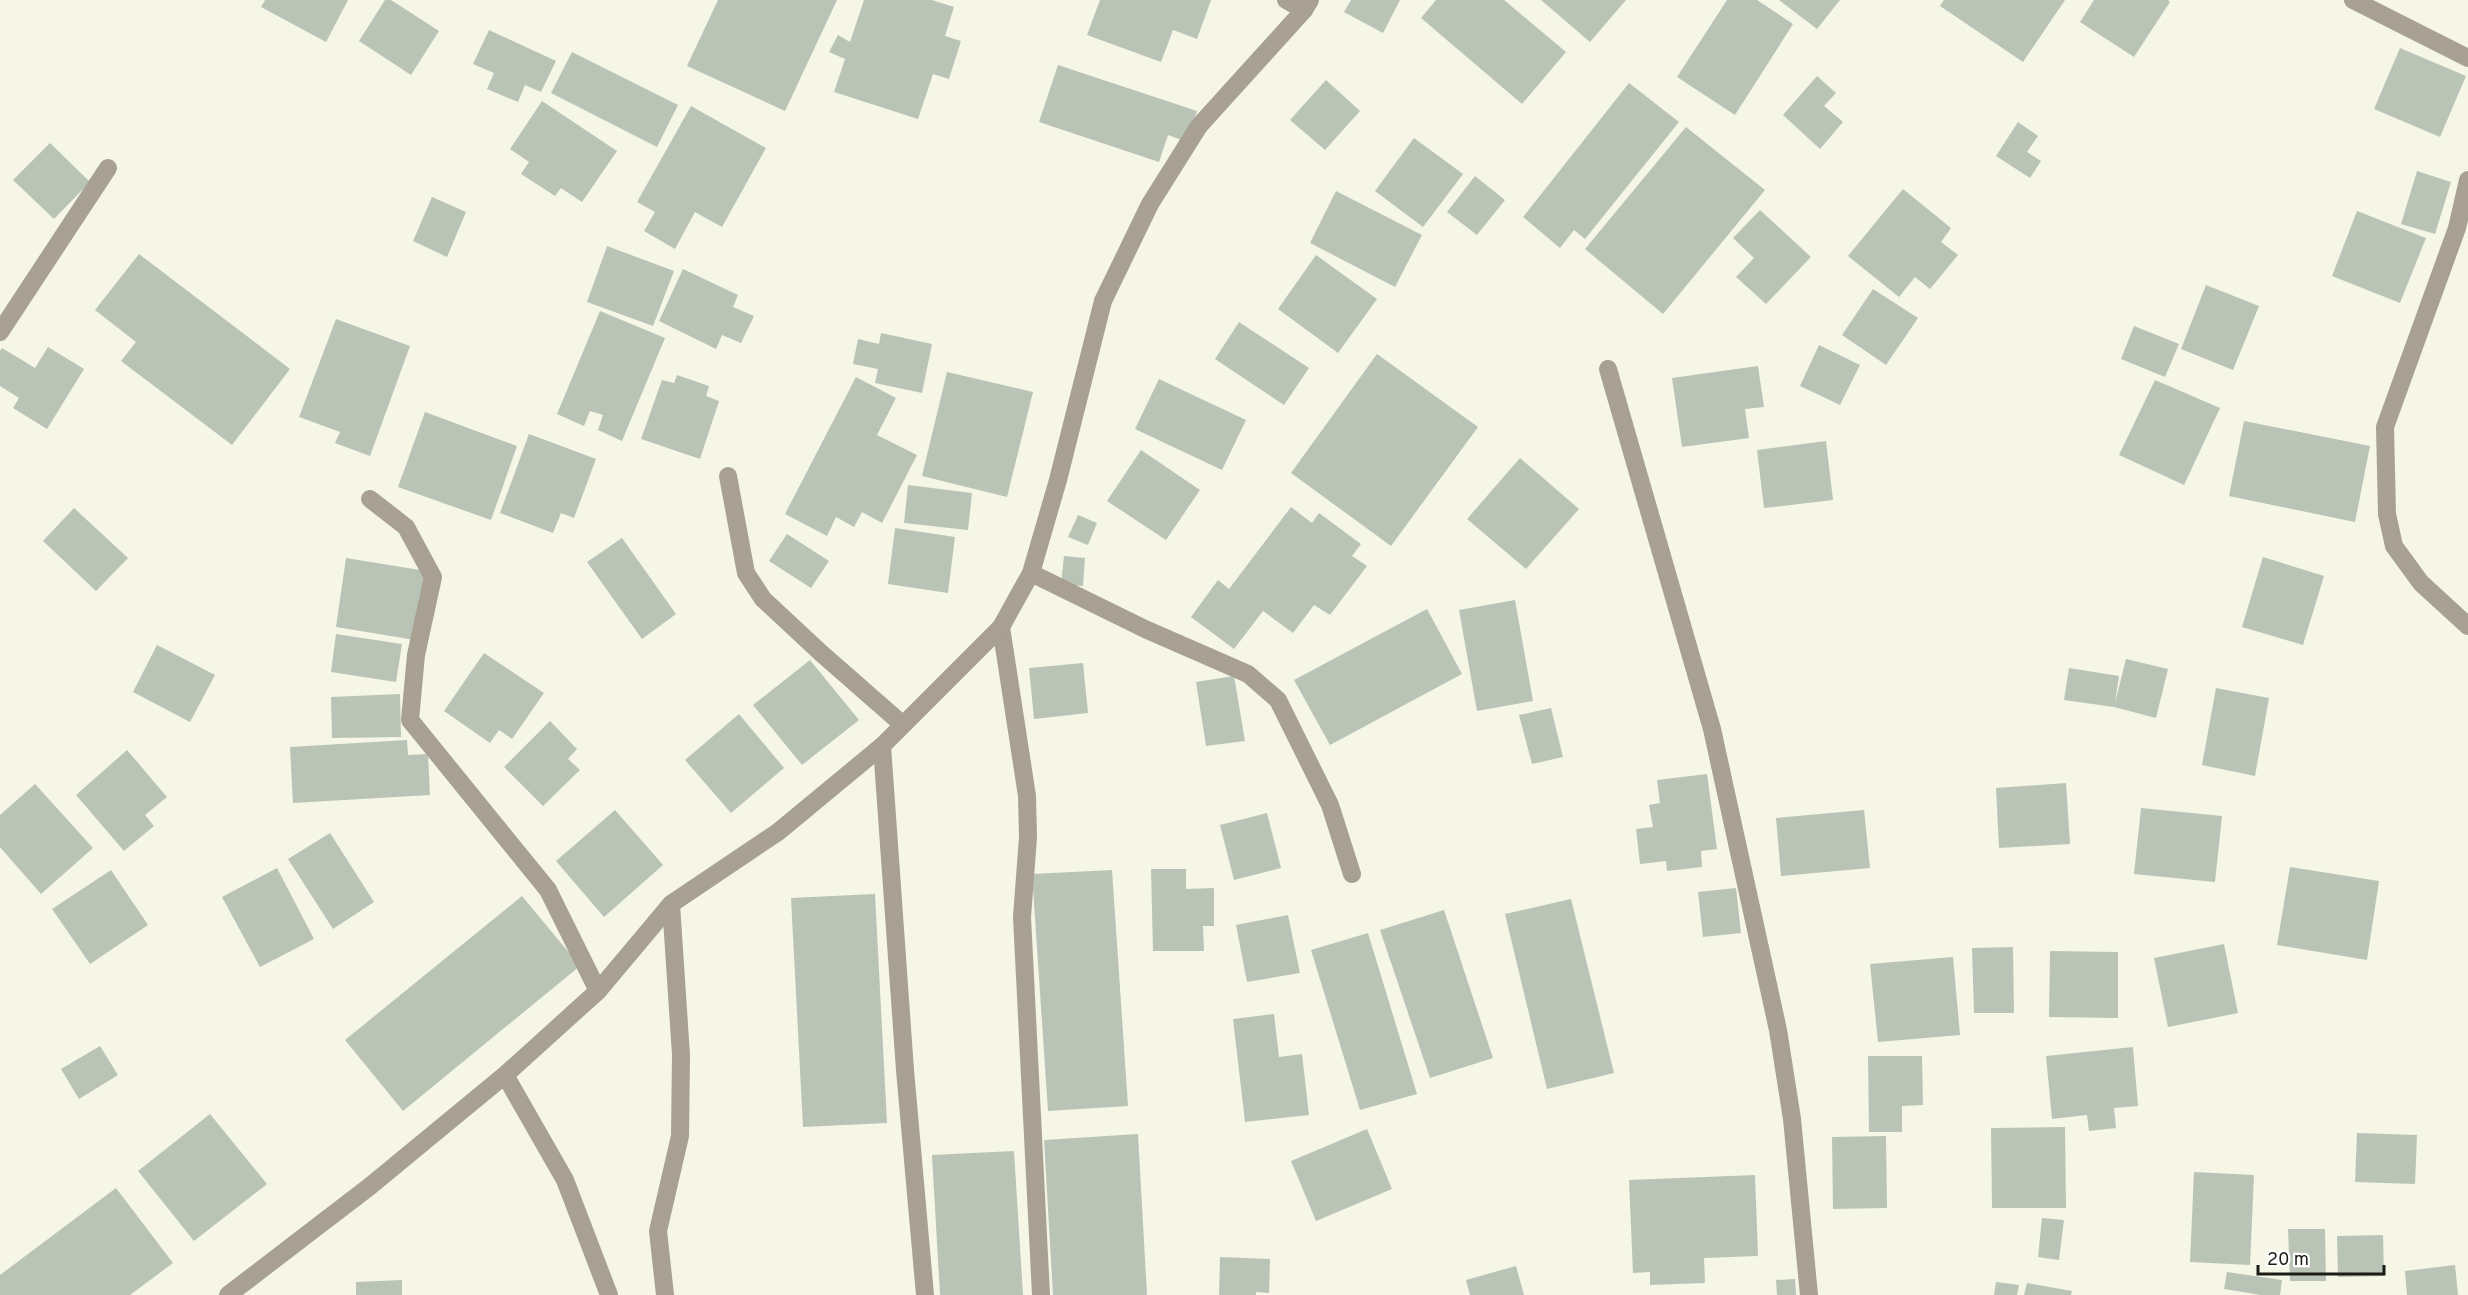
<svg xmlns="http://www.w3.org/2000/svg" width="2468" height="1295" font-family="Overpass,sans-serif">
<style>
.building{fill:#bac4b6}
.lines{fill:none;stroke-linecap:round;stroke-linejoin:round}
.minor{stroke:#a8a093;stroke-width:18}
</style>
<rect width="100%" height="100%" fill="#f5f6e6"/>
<g class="building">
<polygon points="265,0 348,0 326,42 261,7"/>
<polygon points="385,0 391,0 439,31 411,75 359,41"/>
<polygon points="718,0 837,0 785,111 687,66"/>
<polygon points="864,0 932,0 954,7 945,36 961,41 949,79 933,74 918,119 834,92 845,59 829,52 838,35 850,42"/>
<polygon points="1100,0 1211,0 1197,39 1173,30 1161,62 1087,35"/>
<polygon points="1351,0 1400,0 1383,33 1344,12"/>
<polygon points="1436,0 1504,0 1566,52 1522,104 1421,18"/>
<polygon points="1541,0 1626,0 1590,42"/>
<polygon points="1727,0 1757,0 1793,24 1735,115 1677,77"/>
<polygon points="1779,0 1840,0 1817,29"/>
<polygon points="1944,0 2065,0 2023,62 1940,6"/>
<polygon points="2094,0 2168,0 2170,2 2134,57 2080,22"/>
<polygon points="489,30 556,61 541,92 525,85 518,102 487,89 494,73 473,64"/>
<polygon points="2400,48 2466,76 2440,137 2374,109"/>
<polygon points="572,52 678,105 657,147 551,93"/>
<polygon points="1058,65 1197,111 1187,142 1168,135 1159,162 1039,122"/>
<polygon points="1817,76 1836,93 1824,106 1843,122 1820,149 1783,115"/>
<polygon points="1326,80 1360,111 1325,150 1290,120"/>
<polygon points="1629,83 1679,122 1585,239 1574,230 1560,248 1523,217"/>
<polygon points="542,101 617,151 582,202 561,188 555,196 521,174 529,162 510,149"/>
<polygon points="691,106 766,148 722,227 695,212 675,249 644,231 655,212 637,202"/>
<polygon points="2018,122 2038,136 2027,152 2041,161 2030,178 1996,156"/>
<polygon points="1686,127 1765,190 1663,314 1585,249"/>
<polygon points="1414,138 1463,174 1423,227 1375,191"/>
<polygon points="50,143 90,182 54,219 13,180"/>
<polygon points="2417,171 2451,182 2435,234 2401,224"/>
<polygon points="1475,176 1505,200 1477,235 1447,212"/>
<polygon points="1903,189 1951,228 1941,242 1958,255 1930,289 1915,277 1899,297 1848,256"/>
<polygon points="1336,191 1422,235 1395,287 1310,243"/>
<polygon points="432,197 466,212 447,257 413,241"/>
<polygon points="1760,210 1811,257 1766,304 1736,277 1754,258 1733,238"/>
<polygon points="2357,211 2426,238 2400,303 2332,276"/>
<polygon points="607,246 674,271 653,326 587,302"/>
<polygon points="139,254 290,369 232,445 121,361 136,342 95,310"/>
<polygon points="1316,255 1377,299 1338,353 1278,309"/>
<polygon points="683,269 738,295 733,307 754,316 741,343 722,335 716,349 659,321"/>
<polygon points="2206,285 2259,306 2233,370 2181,349"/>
<polygon points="1873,289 1918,318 1886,365 1842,335"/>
<polygon points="600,311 665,338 622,441 598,430 603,415 590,411 584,426 557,414"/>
<polygon points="336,319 410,346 370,456 335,443 340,432 299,417"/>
<polygon points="1239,322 1309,368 1284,405 1215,359"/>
<polygon points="2134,326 2179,344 2165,377 2121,359"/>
<polygon points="881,333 932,344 922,393 875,383 878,369 853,364 858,339 879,344"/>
<polygon points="1819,345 1860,365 1840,405 1800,386"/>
<polygon points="48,347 84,369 47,429 13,408 19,398 0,386 0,351 2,348 35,368"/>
<polygon points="1377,354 1478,427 1391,546 1291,473"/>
<polygon points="1758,366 1764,407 1745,409 1749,438 1682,447 1672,378"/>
<polygon points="947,372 1033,392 1007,497 922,476"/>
<polygon points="677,375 709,386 706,396 719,401 700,459 641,439 662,380 674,383"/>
<polygon points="856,377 896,398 877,435 917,455 882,523 862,512 854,527 836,517 827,536 785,514"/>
<polygon points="1159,379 1246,420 1222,470 1135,429"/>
<polygon points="2155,380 2220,408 2184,485 2119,455"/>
<polygon points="425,412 517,446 491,520 398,487"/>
<polygon points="2244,421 2370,446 2355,522 2229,496"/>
<polygon points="529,434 596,459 574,518 561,513 553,533 500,513"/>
<polygon points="1826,441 1833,500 1764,508 1757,450"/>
<polygon points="1141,450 1200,490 1166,540 1107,501"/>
<polygon points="1520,458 1579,509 1526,569 1467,519"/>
<polygon points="908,485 972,493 968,530 904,523"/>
<polygon points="1291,507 1312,523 1319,513 1361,544 1352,556 1367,566 1330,615 1314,605 1293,633 1263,611 1234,649 1191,617 1218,580 1229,589"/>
<polygon points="74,508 128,558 96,591 43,541"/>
<polygon points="1078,515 1097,523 1088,545 1068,537"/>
<polygon points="895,528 955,537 948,593 888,584"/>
<polygon points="787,534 829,561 811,588 769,561"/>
<polygon points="622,538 676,614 642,639 587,562"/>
<polygon points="1064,556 1085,558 1083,586 1061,584"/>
<polygon points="2263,557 2324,576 2303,645 2242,627"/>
<polygon points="346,558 426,571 415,640 336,627"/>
<polygon points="1515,600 1533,701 1477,711 1459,610"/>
<polygon points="1427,609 1462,674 1330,745 1294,680"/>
<polygon points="336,634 402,644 396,682 331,672"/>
<polygon points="157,645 215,675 190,722 133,692"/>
<polygon points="484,653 544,693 512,739 499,730 490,743 444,711"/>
<polygon points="2126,659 2168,669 2156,718 2114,707 2064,700 2069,668 2119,676 2115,703"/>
<polygon points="810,660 859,720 802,765 753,705"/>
<polygon points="1083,663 1088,713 1034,719 1029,668"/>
<polygon points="1234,676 1245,741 1206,746 1196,682"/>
<polygon points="2216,688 2269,698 2255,776 2202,765"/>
<polygon points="400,694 401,737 332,738 331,697"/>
<polygon points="1551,708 1563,757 1532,764 1519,715"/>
<polygon points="739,714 784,768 731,813 685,760"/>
<polygon points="550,721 577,749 568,759 580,770 543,806 504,767"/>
<polygon points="407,740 408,755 428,754 430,795 293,803 290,747"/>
<polygon points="127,750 167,797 145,815 154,826 124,851 76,795"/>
<polygon points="1707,774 1717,849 1701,851 1702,867 1667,871 1666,861 1640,864 1636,829 1653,827 1649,805 1660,803 1657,780"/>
<polygon points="2066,783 2070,844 1999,848 1996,788"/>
<polygon points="35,784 93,848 41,894 0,847 0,815"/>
<polygon points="2141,808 2222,816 2215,882 2134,874"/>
<polygon points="615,810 663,865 604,917 556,861"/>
<polygon points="1864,810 1870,868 1781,876 1776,818"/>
<polygon points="1267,813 1281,868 1234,880 1220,825"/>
<polygon points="330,833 374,902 333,929 288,859"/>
<polygon points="2290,867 2379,881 2367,960 2277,945"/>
<polygon points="277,868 314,939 260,967 222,897"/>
<polygon points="1151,869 1186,869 1186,889 1214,888 1214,926 1203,926 1204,951 1153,951"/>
<polygon points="111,870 148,925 90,964 52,909"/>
<polygon points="1112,870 1128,1106 1048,1111 1032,874"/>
<polygon points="1736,888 1741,933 1703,937 1698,892"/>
<polygon points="875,894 887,1123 803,1127 791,898"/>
<polygon points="522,896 580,966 403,1111 345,1040"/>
<polygon points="1571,899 1614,1073 1547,1089 1505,914"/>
<polygon points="1444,910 1493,1058 1430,1078 1380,930"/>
<polygon points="1288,915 1300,973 1247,982 1236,925"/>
<polygon points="1368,933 1417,1094 1360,1110 1311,950"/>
<polygon points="2224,944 2238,1013 2168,1027 2154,958"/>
<polygon points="2013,947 2014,1013 1974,1013 1972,948"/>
<polygon points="2050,951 2118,952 2118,1018 2049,1017"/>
<polygon points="1953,957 1960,1035 1878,1042 1870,964"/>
<polygon points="1274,1014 1279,1057 1302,1054 1309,1115 1245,1122 1233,1019"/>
<polygon points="100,1046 118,1075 79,1099 61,1069"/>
<polygon points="2133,1047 2138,1106 2114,1108 2116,1128 2089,1131 2087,1115 2052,1119 2046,1056"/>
<polygon points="1868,1056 1922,1056 1923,1105 1902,1106 1902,1132 1869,1132"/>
<polygon points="210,1114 267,1184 194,1241 138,1171"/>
<polygon points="2065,1127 2066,1208 1992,1208 1991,1128"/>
<polygon points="1367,1129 1392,1189 1316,1221 1291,1161"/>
<polygon points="2357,1133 2417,1135 2415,1184 2355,1182"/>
<polygon points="1138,1134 1147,1295 1053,1295 1044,1140"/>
<polygon points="1886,1136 1887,1208 1833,1209 1832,1137"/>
<polygon points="1014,1151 1023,1295 940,1295 932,1155"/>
<polygon points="2194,1172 2254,1175 2250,1265 2190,1262"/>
<polygon points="1755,1175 1758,1256 1704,1258 1705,1283 1650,1285 1650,1272 1633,1273 1629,1180"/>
<polygon points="116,1188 173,1263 130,1295 0,1295 0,1275"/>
<polygon points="2042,1218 2064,1220 2059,1260 2038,1257"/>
<polygon points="2288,1229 2325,1229 2326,1281 2290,1281"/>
<polygon points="2383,1235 2384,1276 2338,1277 2337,1236"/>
<polygon points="1220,1257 1270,1259 1269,1293 1256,1292 1256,1295 1219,1295"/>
<polygon points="2455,1265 2458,1295 2407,1295 2405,1271"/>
<polygon points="1516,1266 1524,1295 1470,1295 1466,1280"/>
<polygon points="2227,1272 2282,1280 2280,1295 2261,1295 2224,1289"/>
<polygon points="1795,1279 1796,1295 1777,1295 1776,1280"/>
<polygon points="402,1280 402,1295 356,1295 356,1282"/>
<polygon points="1996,1282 2019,1285 2017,1295 1994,1295"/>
<polygon points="2027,1283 2072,1291 2071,1295 2024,1295"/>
</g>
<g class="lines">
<g class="minor">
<polyline points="1286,0 1304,10"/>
<polyline points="2353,0 2468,58"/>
<polyline points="2468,180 2457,228 2385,427 2387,514 2394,546 2421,583 2468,626"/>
<polyline points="0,332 108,168"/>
<polyline points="1608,369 1712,729 1778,1030 1792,1119 1809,1295"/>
<polyline points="728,476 746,573 763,599 821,653 902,724"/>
<polyline points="370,499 406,527 433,577 416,655 410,720 548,890 598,991"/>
<polyline points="1031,573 1145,629 1248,674 1278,700 1330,805 1352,874"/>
<polyline points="1001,627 1027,796 1028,837 1022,917 1041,1295"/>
<polyline points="882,746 905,1070 925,1295"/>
<polyline points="505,1075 565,1180 609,1295"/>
<polyline points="228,1295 369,1187 505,1075 598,991 671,904 778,832 882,746 1001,627 1031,573 1058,480 1103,301 1150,204 1199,126 1304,10 1310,0"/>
<polyline points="665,1295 658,1231 680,1136 681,1055 671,904"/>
</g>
</g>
<path d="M2258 1265v9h126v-9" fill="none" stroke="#1c1c16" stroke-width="3"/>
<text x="2267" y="1265" font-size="18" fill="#1c1c16" stroke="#ffffff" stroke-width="4.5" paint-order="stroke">20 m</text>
</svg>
